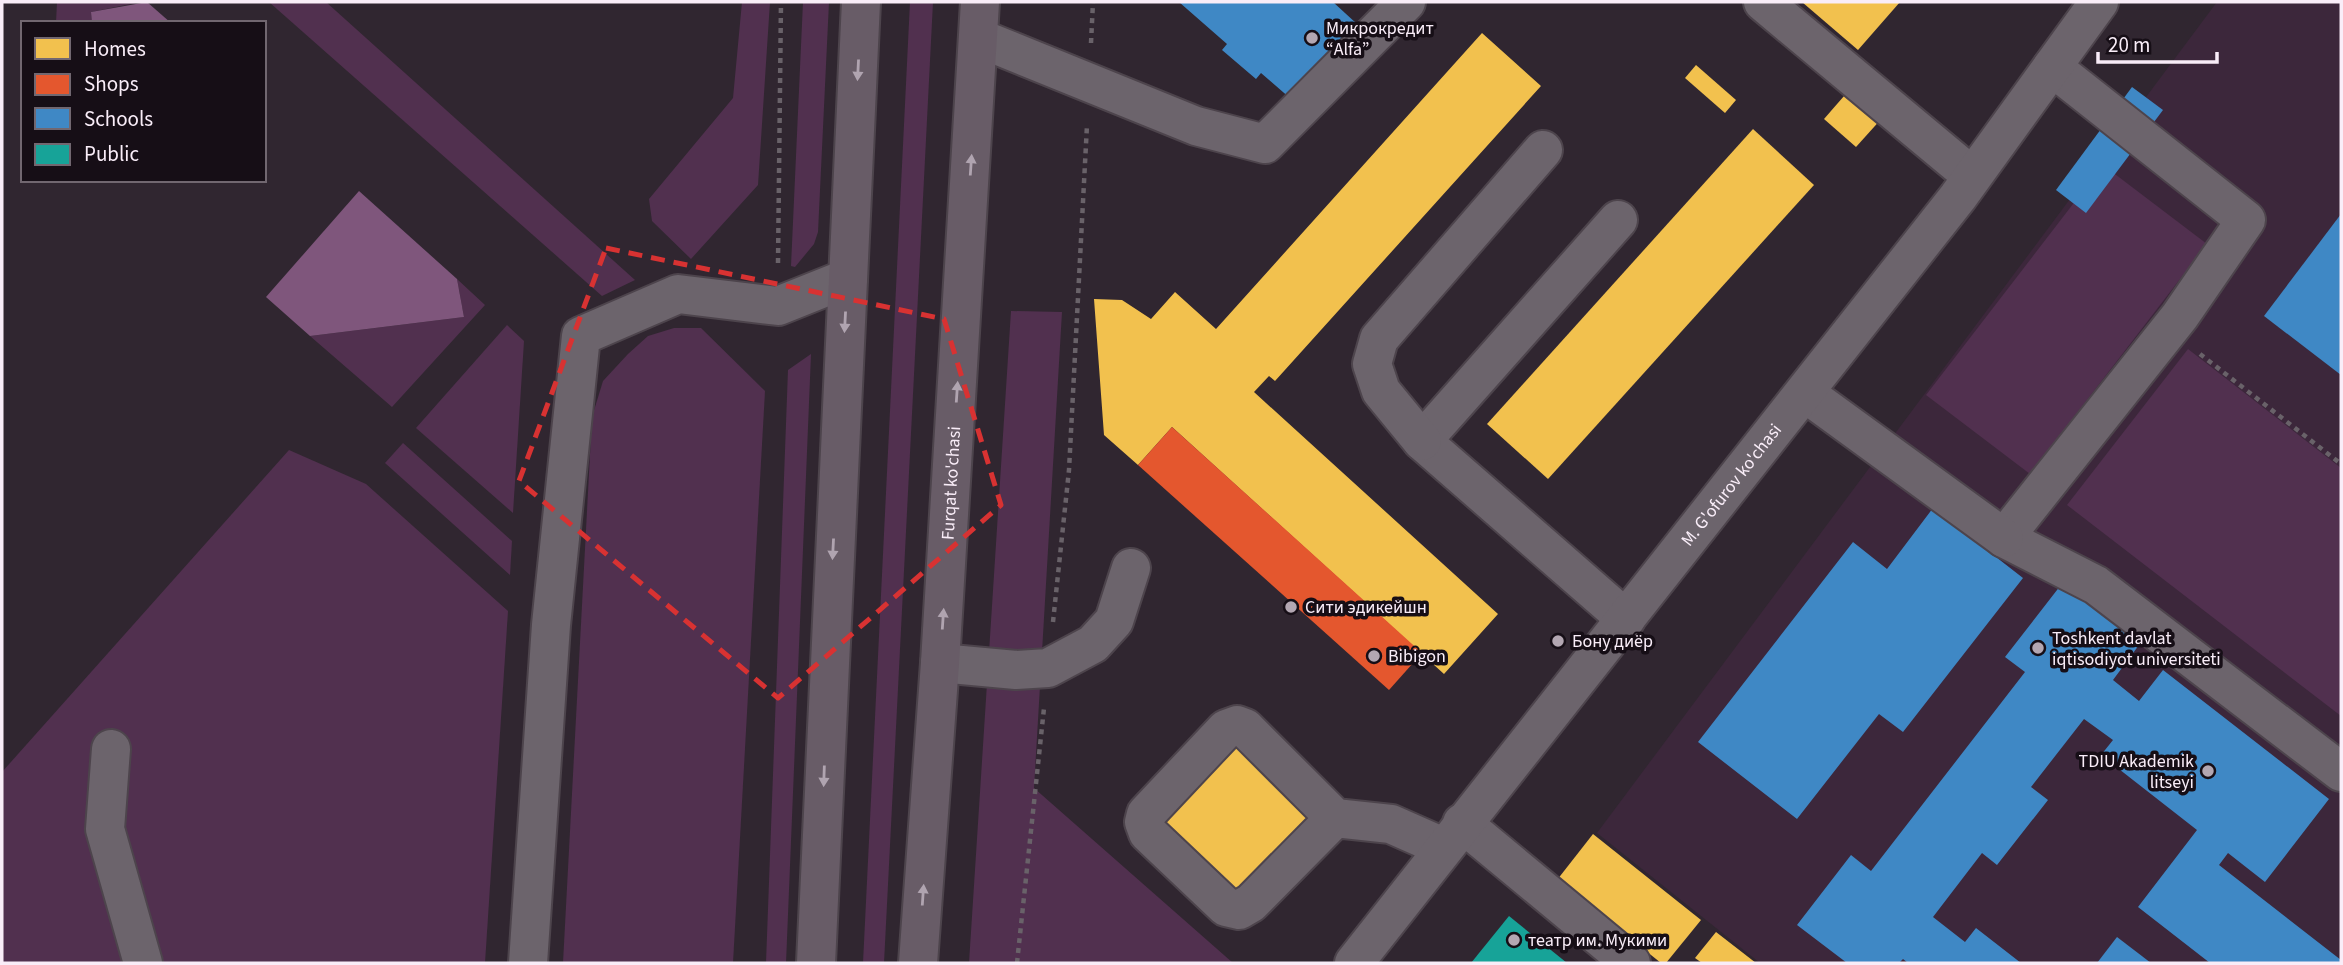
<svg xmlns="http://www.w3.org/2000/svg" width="2343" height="965" font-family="'Source Sans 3',sans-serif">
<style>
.built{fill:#3c273b}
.green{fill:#51304f}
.water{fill:#7f567c}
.homes{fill:#f2c14e}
.shops{fill:#e4572e}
.schools{fill:#3f88c5}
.public{fill:#17a398}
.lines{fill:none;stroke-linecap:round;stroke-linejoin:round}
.minor-casing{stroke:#4d444c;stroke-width:42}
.major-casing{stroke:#4d444c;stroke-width:42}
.path{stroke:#696269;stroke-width:4.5;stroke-dasharray:5 5;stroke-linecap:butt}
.minor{stroke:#6c646c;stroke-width:38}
.major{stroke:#685c67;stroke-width:38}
.oneway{fill:#b0a4b0}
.marked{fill:none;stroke:#d83232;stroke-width:5;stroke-dasharray:14 9;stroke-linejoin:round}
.poi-dot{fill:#b3a7b2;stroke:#160e16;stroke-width:2.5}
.labels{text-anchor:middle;stroke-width:7;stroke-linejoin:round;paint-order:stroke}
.poi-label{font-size:18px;fill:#f9edf8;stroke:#160e16;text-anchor:start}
.street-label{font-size:18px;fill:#f9edf8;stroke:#160e16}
</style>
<rect width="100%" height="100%" fill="#302630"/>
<polygon class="built" points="2217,2 2341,2 2341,963 1760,963 1597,833"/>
<g class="green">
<polygon points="57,2 141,2 91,12 92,23 56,23"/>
<polygon points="269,2 326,2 635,280 602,296"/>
<polygon points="742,2 770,2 758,185 691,259 652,221 649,199 733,98"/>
<polygon points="803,2 829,2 818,232 814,244 795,267 791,266"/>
<polygon points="910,2 933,2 884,963 863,963"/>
<polygon points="2103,165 2207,244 2030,474 1926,395"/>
<polygon points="457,279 485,305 392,407 310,336 464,317"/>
<polygon points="1011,311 1062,312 1034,788 1233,963 969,963"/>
<polygon points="507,325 524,341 513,513 416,428"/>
<polygon points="674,328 701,328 765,391 733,963 563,963 592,417 603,381 628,354 648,336"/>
<polygon points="2188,349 2341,468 2341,716 2067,505"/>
<polygon points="811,354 786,963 766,963 788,370"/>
<polygon points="403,443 512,541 510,575 385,463"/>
<polygon points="289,450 366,484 508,611 485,963 2,963 2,772"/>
</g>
<g class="water">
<polygon points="147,2 171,23 92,23 91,12"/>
<polygon points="359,191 457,279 464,317 310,336 266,297"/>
</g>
<g class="homes">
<polygon points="1802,2 1900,2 1858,50"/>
<polygon points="1482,33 1541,86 1275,381 1269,376 1254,392 1498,614 1444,674 1172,427 1138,465 1104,435 1094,299 1122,300 1151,319 1175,292 1216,329"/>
<polygon points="1696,65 1736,100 1725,113 1685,78"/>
<polygon points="1851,88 1883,117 1856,147 1824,119"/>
<polygon points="1753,129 1814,185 1548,479 1487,424"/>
<polygon points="1232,738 1315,815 1234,901 1151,824"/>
<polygon points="1593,834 1701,920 1666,963 1661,963 1557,880"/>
<polygon points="1716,932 1756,963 1702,963 1695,958"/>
</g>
<polygon class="shops" points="1172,427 1422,653 1389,690 1138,465"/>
<g class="schools">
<polygon points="1179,2 1333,2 1357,24 1291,99 1261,73 1256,79 1222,50 1227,44"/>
<polygon points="2132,87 2163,110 2086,213 2056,190"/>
<polygon points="2341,214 2341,375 2264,316"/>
<polygon points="1933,508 2023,578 1903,732 1879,714 1797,819 1698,742 1853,542 1887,569"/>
<polygon points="2064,581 2142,641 2113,680 2139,701 2163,670 2329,799 2265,882 2228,853 2219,865 2341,960 2341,963 2210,963 2138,907 2197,830 2101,755 2113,740 2084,719 2031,787 2048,800 1997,865 1982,853 1933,917 1965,942 1976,928 2021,963 1908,963 1903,959 1899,963 1847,963 1797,925 1851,855 1871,871 2025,672 2005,657"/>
<polygon points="2117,937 2151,963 2097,963"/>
</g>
<polygon class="public" points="1509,916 1567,963 1471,963"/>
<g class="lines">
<g class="minor-casing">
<g id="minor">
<polyline points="1763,2 1972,176"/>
<polyline points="979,38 1196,126 1265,144 1406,2"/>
<polyline points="2052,67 2246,220 2180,316 2004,538 2096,585 2341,772"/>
<polyline points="1618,220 1422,441 1626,619"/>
<polyline points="1805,393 2004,538"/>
<polyline points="1422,441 1381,391 1372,364 1379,339 1543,150"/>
<polyline points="940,663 1016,670 1048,668 1093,644 1114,621 1131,568"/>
<polyline points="111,749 105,829 143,963"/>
<polyline points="1335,818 1251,903 1239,910 1226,907 1148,833 1144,822 1146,814 1226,729 1237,725 1245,728 1335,818 1391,824 1443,847"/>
<polyline points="1462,823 1631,963"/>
<polyline points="528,963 551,625 581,336 678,294 778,306 848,278"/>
<path id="s1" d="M1354,963L1958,197L2099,2"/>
</g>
</g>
<g class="major-casing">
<g id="major">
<polyline points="816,963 861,2"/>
<path id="s2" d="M918,963L940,663L980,2"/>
</g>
</g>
<g class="path">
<polyline points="1091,43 1093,2"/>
<polyline points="778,263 781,2"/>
<polyline points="2200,354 2341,464"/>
<polyline points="1053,622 1069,470 1087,125"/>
<polyline points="1017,963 1044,708"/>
</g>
<use href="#minor" class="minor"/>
<use href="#major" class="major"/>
</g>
<defs><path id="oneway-solid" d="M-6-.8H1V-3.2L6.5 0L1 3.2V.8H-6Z" transform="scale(1.75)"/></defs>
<g class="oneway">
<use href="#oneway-solid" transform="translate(858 70) rotate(93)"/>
<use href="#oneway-solid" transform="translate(971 165) rotate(-86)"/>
<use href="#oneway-solid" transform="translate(845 322) rotate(93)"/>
<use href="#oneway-solid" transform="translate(957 392) rotate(-86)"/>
<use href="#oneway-solid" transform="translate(833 549) rotate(93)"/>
<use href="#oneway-solid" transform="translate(943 619) rotate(-86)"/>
<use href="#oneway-solid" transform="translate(824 776) rotate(92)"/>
<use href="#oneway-solid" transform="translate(923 895) rotate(-86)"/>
</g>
<path class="marked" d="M606,248L944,319L1001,505L778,698L519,481Z"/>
<g class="poi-dot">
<circle cx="1312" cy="38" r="7"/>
<circle cx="1291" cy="607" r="7"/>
<circle cx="1558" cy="641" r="7"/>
<circle cx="2038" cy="648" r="7"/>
<circle cx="1374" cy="656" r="7"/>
<circle cx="2208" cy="771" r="7"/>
<circle cx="1514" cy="940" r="7"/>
</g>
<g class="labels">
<g class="poi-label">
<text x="1326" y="34">Микрокредит<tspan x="1326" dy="21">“Alfa”</tspan></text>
<text x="1305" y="613">Сити эдикейшн</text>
<text x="2052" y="644">Toshkent davlat<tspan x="2052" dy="21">iqtisodiyot universiteti</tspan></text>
<text x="1572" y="647">Бону диёр</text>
<text x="1388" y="662">Bibigon</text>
<text x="2194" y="767" text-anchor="end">TDIU Akademik<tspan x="2194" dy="21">litseyi</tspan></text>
<text x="1528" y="946">театр им. Мукими</text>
</g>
<g class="street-label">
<text dy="6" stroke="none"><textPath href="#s2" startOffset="481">Furqat ko'chasi</textPath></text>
<text dy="6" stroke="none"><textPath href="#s1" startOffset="609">M. G'ofurov ko'chasi</textPath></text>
</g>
</g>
<rect width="2343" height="965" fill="none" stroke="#f9edf8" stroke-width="7"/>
<rect x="21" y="21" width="245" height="161" fill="#160e16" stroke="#716770" stroke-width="2"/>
<rect x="35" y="38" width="35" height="21" fill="#f2c14e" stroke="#716770" stroke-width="2"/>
<text x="84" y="56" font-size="21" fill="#f9edf8">Homes</text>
<rect x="35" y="74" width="35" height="21" fill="#e4572e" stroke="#716770" stroke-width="2"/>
<text x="84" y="91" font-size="21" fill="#f9edf8">Shops</text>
<rect x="35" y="108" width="35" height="21" fill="#3f88c5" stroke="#716770" stroke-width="2"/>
<text x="84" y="126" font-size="21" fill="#f9edf8">Schools</text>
<rect x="35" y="144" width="35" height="21" fill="#17a398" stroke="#716770" stroke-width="2"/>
<text x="84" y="161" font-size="21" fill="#f9edf8">Public</text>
<path d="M2098 52v10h119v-10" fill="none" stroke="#f9edf8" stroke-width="3.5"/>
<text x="2108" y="52" font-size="21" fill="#f9edf8" stroke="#160e16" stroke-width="5" paint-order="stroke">20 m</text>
</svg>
